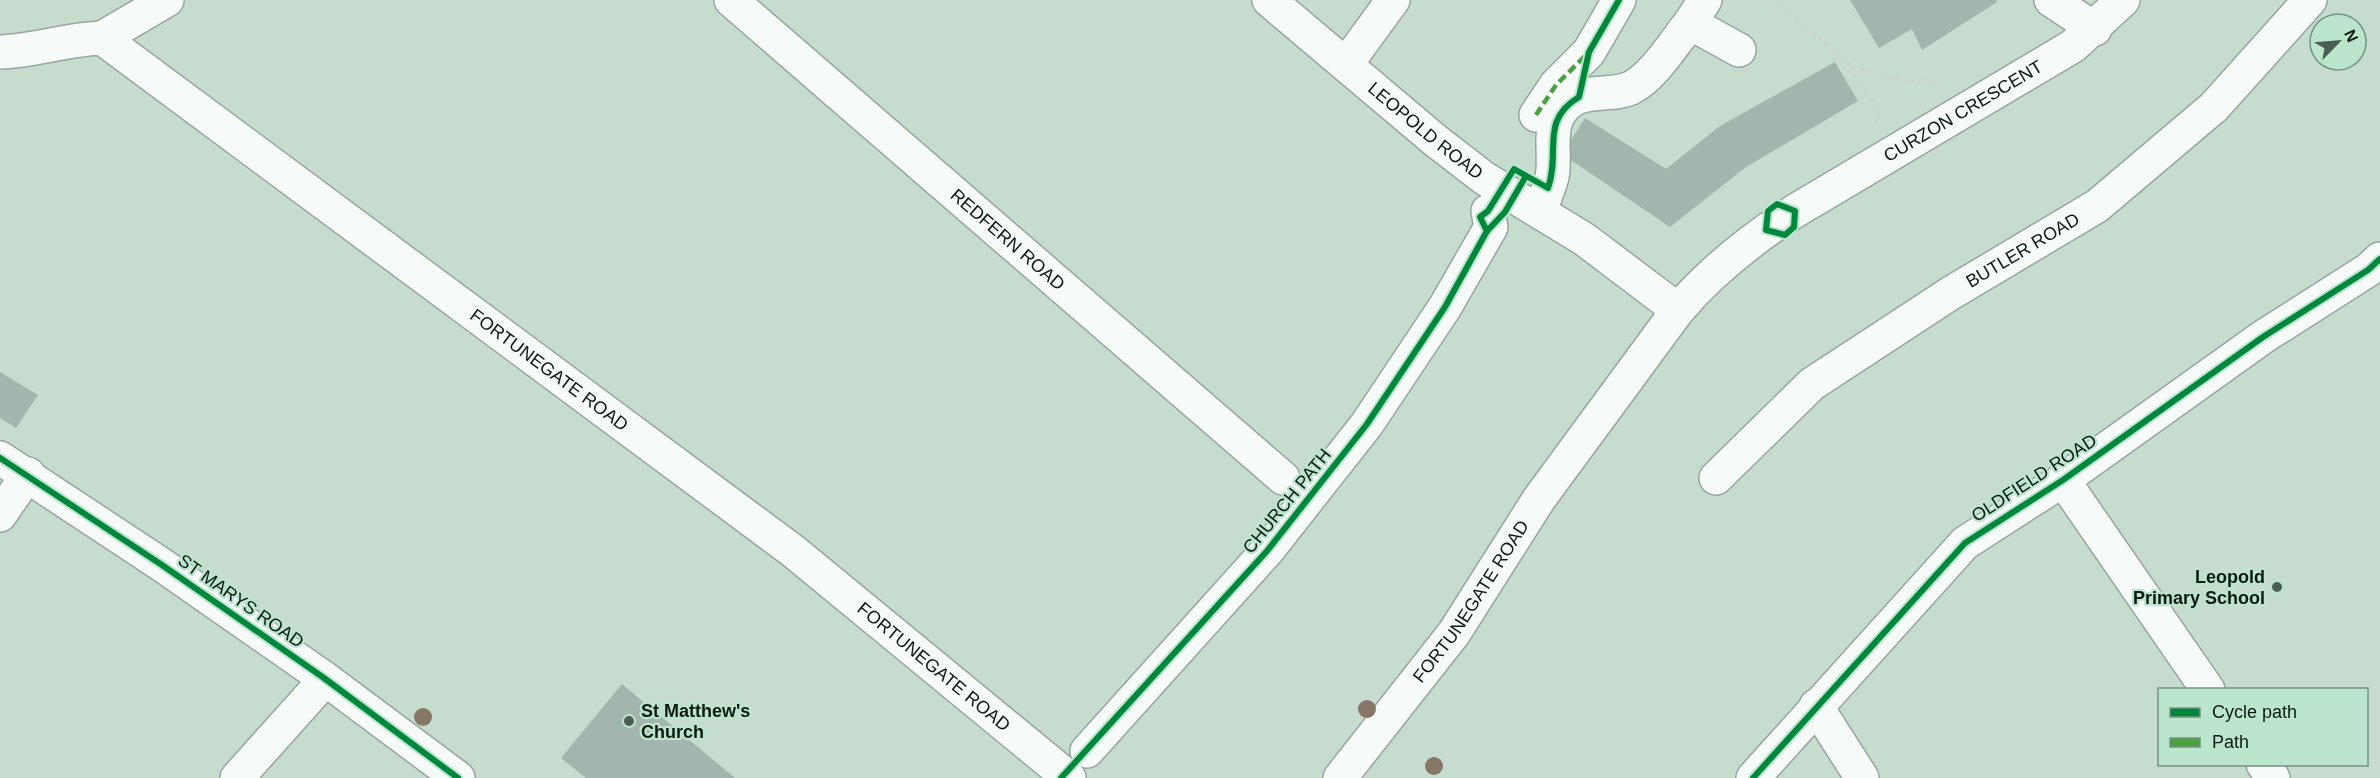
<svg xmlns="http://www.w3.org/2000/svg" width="2380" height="778" font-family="Helvetica,sans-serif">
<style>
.building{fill:#a2b6ae}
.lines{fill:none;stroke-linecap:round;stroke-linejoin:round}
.minor-casing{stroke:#95a79c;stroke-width:36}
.path{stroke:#cdd4d0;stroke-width:4;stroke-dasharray:3 4.5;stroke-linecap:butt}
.minor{stroke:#f6faf8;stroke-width:33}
.quiet{stroke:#4ca13f;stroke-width:4.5;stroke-dasharray:9 4.5;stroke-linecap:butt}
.cycleway-casing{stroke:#bce5cd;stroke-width:10}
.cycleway{stroke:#00873e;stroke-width:6}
.tree{fill:#867666}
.poi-dot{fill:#4c5e54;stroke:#bce5cd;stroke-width:2}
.labels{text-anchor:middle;stroke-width:4.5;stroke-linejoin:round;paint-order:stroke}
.street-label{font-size:18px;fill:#0b1a12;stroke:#bce5cd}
.poi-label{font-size:18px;font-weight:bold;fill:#0b1a12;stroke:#bce5cd;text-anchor:end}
</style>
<rect width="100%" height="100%" fill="#c5dcce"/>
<g class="building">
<polygon points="1850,0 1996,0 1997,2 1922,50 1912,29 1879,48"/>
<polygon points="1835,62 1858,101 1746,167 1670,227 1562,154 1585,118 1666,169 1720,126"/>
<polygon points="0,372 38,395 16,428 0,418"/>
<polygon points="622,684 735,778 586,778 561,758"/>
</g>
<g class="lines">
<g class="minor-casing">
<g id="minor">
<path id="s1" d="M731,0L1283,478"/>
<path id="s2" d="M1269,0L1436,141L1484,178L1584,239L1678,310"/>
<polyline points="2051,0 2095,29"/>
<polyline points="1690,23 1705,0"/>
<polyline points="102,38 167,0"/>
<path id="s3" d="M0,52C35,51 67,39 102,38L793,551L1069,778"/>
<polyline points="1347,63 1393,0"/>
<polyline points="1536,115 1556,85 1589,52 1619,0"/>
<path d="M1540,212C1543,201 1549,189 1552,177C1556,158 1549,137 1557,118C1573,83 1608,99 1631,88C1655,75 1673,44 1690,23L1739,50"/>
<polyline points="0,458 162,565 324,678 458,778"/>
<path id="s4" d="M1716,478L1812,384L1951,293L2097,206L2214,107L2310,0"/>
<polyline points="2063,480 2208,690"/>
<polyline points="0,515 28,474"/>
<polyline points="1816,706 1862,778"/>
<polyline points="1087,751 1267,551 1367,424 1445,307 1491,227 1488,211"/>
<polyline points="2263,764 2273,778"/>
<polyline points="237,778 315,691 324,678"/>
<path id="s5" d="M1340,778L1454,633L1539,499L1678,310C1711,271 1752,239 1795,211L2073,46L2123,0"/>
<polyline points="1753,778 1965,543 2063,480 2263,337 2368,270 2380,259"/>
</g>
</g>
<g class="path">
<polyline points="1773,0 1851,66 1895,78 1943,83"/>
<polyline points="1851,67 1878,111 1875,123"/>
</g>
<use href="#minor" class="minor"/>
<polyline class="quiet" points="1536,115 1556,85 1587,54"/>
<g class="cycleway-casing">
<g id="cycleway">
<polygon points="1777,204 1795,211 1794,227 1785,235 1766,230 1768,211"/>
<path d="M1487,231L1480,217L1488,211L1514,169L1548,188C1561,152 1539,121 1579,97L1589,52L1619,0"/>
<polyline points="0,458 162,565 324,678 458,778"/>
<polyline points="1061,778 1267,551 1367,424 1445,307 1487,231 1505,212 1526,176"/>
<polyline points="1753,778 1965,543 2063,480 2263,337 2368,270 2380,259"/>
</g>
</g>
<use href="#cycleway" class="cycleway"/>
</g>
<g class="tree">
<circle cx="1367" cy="709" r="9"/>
<circle cx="423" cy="717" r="9"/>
<circle cx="1434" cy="766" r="9"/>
</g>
<g class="poi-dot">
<circle cx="2277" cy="587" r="6"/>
<circle cx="629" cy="721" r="6"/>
</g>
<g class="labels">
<g class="street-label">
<text dy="6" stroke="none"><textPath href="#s5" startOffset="927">CURZON CRESCENT</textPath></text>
<text dy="6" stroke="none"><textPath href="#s2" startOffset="204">LEOPOLD ROAD</textPath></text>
<text dy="6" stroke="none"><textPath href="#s1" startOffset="366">REDFERN ROAD</textPath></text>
<text dy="6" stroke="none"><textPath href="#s4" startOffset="384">BUTLER ROAD</textPath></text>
<text dy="6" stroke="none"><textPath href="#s3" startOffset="660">FORTUNEGATE ROAD</textPath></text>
<text transform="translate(2034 478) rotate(-33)" y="6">OLDFIELD ROAD</text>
<text transform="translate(1287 501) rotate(-51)" y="6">CHURCH PATH</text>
<text dy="6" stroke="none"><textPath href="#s5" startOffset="220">FORTUNEGATE ROAD</textPath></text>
<text transform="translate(241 601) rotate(35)" y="6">ST MARYS ROAD</text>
<text dy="6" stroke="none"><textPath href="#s3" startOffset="1146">FORTUNEGATE ROAD</textPath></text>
</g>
<g class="poi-label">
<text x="2265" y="583">Leopold<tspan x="2265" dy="21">Primary School</tspan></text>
<text x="641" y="717" text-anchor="start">St Matthew's<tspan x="641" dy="21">Church</tspan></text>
</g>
</g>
<rect x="2158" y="688" width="210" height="78" fill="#bce5cd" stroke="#759482" stroke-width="1.5"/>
<rect x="2170" y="708" width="30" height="9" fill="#00873e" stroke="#759482" stroke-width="1.5"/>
<text x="2212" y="718" font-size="18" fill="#0b1a12">Cycle path</text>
<rect x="2170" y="738" width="30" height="9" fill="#4ca13f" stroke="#759482" stroke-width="1.5"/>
<text x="2212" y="748" font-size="18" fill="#0b1a12">Path</text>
<g transform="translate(2338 42) rotate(65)"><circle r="28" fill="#bce5cd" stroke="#759482" stroke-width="1.5"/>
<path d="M0-4.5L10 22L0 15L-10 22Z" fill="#4c5e54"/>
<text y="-9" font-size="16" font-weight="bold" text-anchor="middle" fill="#0b1a12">N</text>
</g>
</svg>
